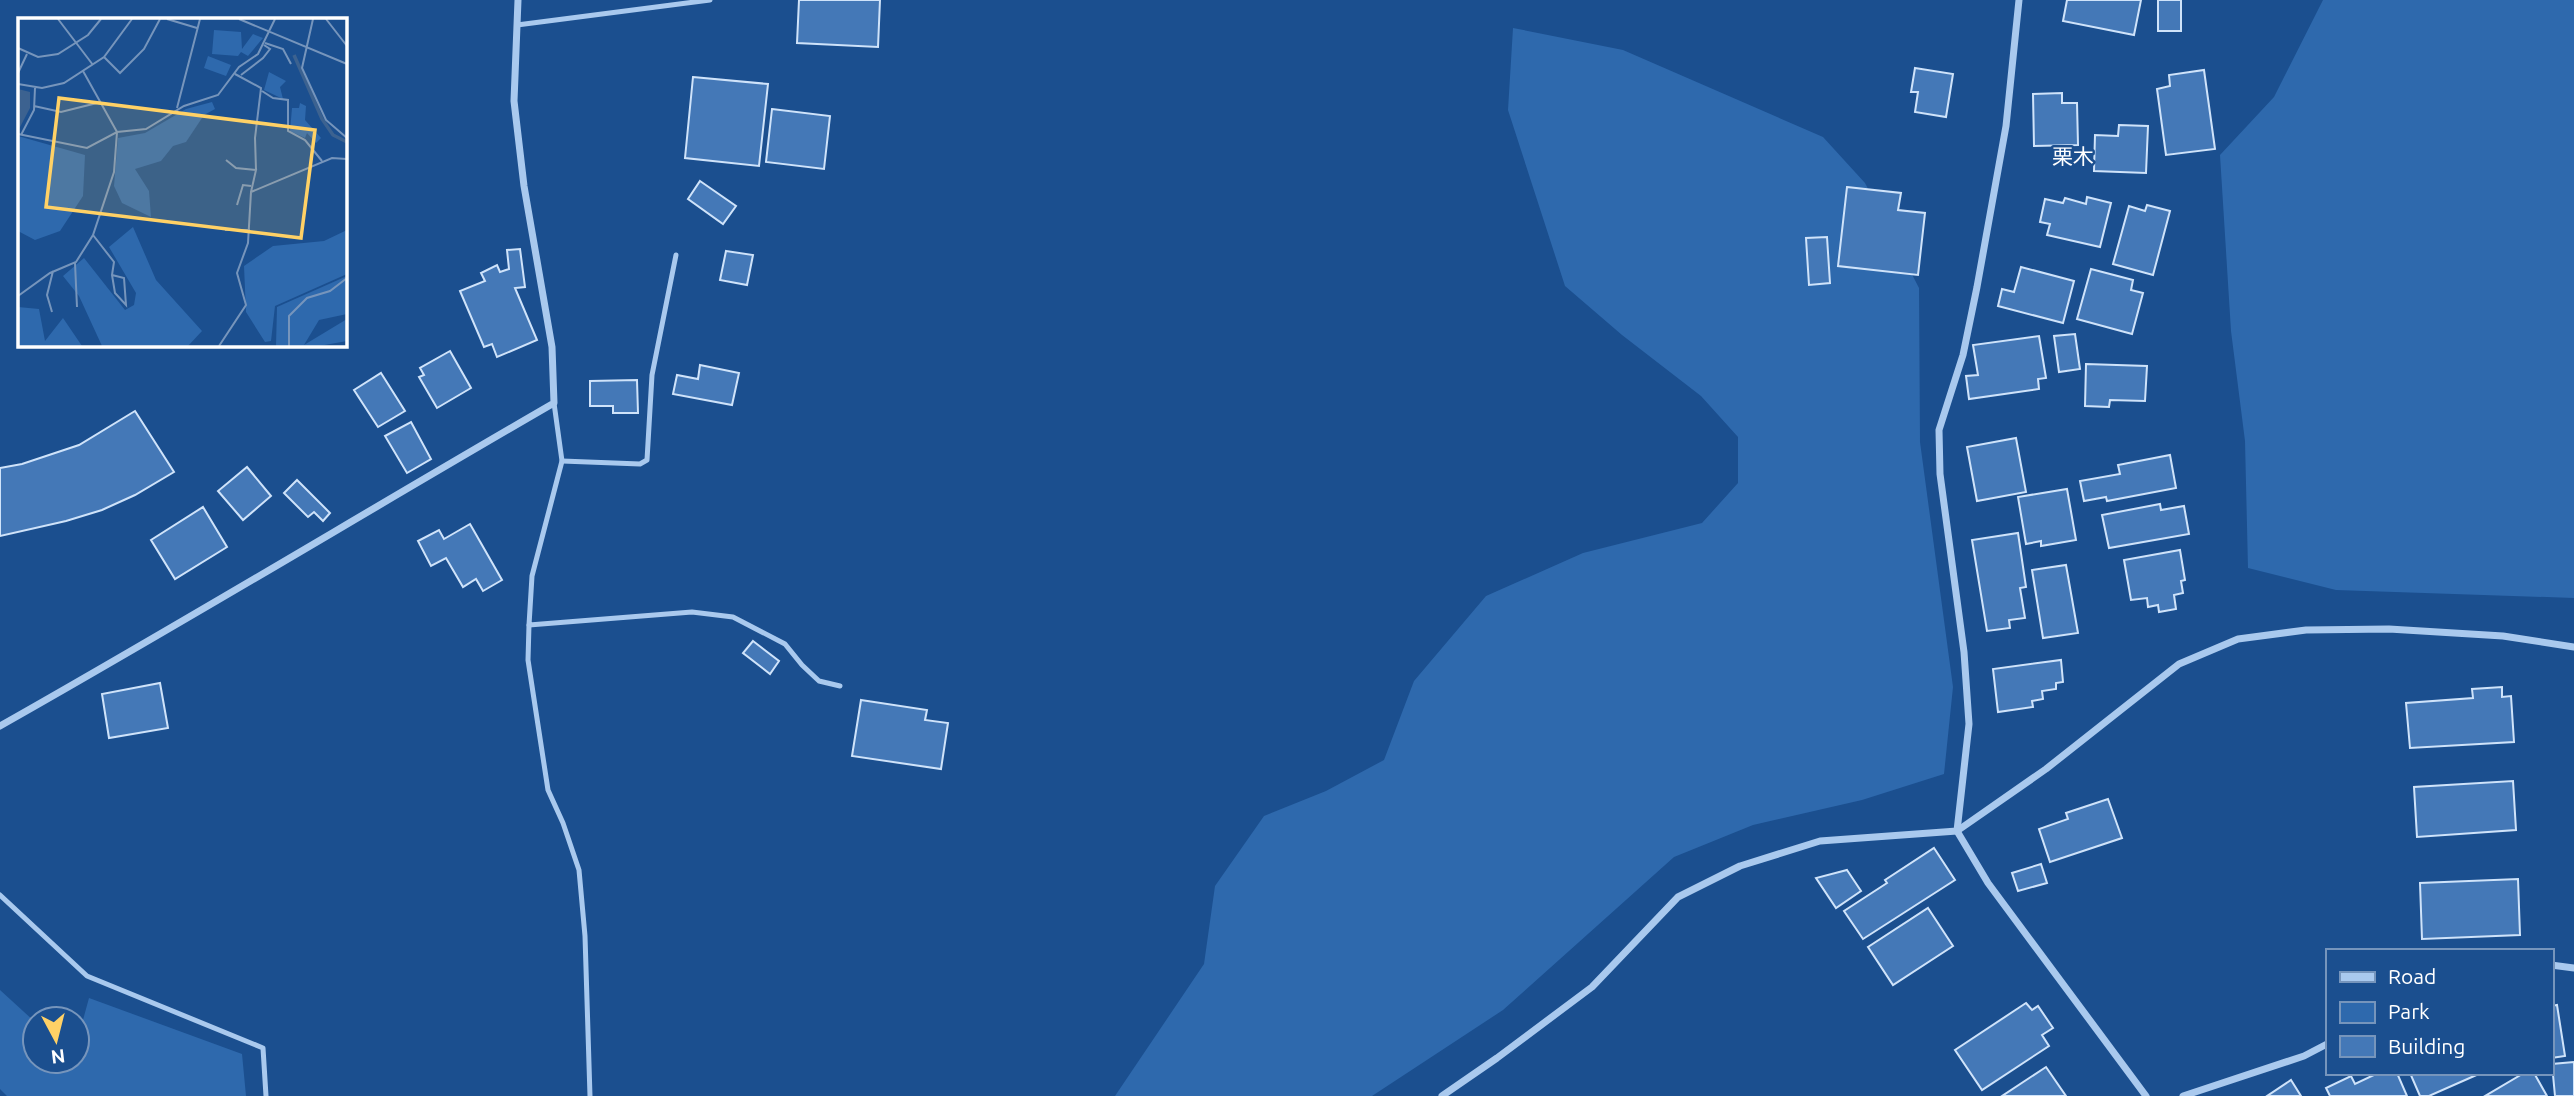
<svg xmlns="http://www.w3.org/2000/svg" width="2574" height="1096" font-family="Ubuntu,'Noto Sans JP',sans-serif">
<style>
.green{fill:#2e69ad}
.building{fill:#4478b7;stroke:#cfe3fa;stroke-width:2}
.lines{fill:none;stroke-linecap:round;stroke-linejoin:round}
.lane{stroke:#a9c9ee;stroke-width:5}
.street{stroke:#a9c9ee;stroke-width:7}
.labels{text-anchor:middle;stroke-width:5;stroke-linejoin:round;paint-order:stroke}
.neighbourhood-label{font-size:21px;fill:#fff;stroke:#1b4f8f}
.inset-river{fill:none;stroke:#3c6290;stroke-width:3.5}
.inset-road{fill:none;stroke:#7695bc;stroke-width:2}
.view{fill:#ffd166;fill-opacity:0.15;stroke:#ffd166;stroke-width:3.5}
.inset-edge{fill:none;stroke:#fff;stroke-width:3.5}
</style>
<rect width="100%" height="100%" fill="#1b4f8f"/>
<g class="green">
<polygon points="2323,0 2574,0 2574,598 2336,590 2248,568 2245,441 2231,331 2220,155 2274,97"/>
<polygon points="1513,28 1623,50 1823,137 1865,183 1919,288 1920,442 1953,687 1944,774 1862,800 1753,825 1674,857 1503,1010 1372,1096 1115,1096 1204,964 1215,886 1264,816 1326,791 1384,760 1414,681 1486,596 1583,553 1702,523 1738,483 1738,437 1701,396 1622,335 1565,286 1508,110"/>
<polygon points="0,990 35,1022 35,1061 77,1061 77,1042 89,998 242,1054 246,1096 7,1096 0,1089"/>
</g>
<g class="building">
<polygon points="799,0 880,0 878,47 797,43"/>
<polygon points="2067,0 2141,0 2134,35 2063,21"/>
<rect x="2158" y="0" width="23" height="31"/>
<polygon points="1915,68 1953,74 1946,117 1915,112 1918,92 1911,92"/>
<polygon points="2204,70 2215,149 2166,155 2157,89 2170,86 2169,75"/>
<polygon points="693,77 768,84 759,166 685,158"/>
<polygon points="2062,93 2062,103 2077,103 2078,145 2034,146 2033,94"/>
<polygon points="772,109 830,116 824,169 766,162"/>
<polygon points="2119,125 2148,126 2146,173 2094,171 2095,135 2118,136"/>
<polygon points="700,181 736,206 723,224 688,199"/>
<polygon points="1847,187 1901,193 1898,210 1925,213 1918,275 1838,266"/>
<polygon points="2087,197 2111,203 2100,247 2047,235 2050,224 2040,222 2045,199 2063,203 2065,198 2086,204"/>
<polygon points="2147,205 2170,211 2153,275 2113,264 2129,206 2145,211"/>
<polygon points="1827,237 1830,283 1809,285 1806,238"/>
<polygon points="520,249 525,287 515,288 537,340 497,357 492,344 484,347 460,291 485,281 481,273 497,265 500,272 509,269 507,250"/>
<polygon points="726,251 753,255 747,285 720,280"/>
<polygon points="2021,267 2074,281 2063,323 1998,306 2002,289 2014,292"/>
<polygon points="2091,269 2133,280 2131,290 2143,293 2132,334 2077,319"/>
<polygon points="2075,334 2080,369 2059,372 2054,336"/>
<polygon points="2039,336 2046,378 2038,379 2039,389 1969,399 1966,376 1978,375 1973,345"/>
<polygon points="450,351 471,388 437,408 419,377 424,375 420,368"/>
<polygon points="2086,364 2147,366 2145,401 2110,400 2109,407 2085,406"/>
<polygon points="700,365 739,373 732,405 673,394 677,375 698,379"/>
<polygon points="381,373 405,411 378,427 354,390"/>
<polygon points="637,380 638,413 613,413 613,406 590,406 590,381"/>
<polygon points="135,411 174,472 135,495 102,510 66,521 0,536 0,468 22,464 79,445"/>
<polygon points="411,422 431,459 407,473 385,436"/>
<polygon points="2016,438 2026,492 1977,501 1967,447"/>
<polygon points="2170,455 2176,488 2107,501 2106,497 2084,501 2080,481 2120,474 2118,465"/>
<polygon points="247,467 271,496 243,520 218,491"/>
<polygon points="297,480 330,513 323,521 314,512 308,517 284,493"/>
<polygon points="2067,489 2076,540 2041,546 2041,541 2026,544 2018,497"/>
<polygon points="2160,504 2161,510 2184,506 2189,534 2109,548 2102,515"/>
<polygon points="203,507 227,547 175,579 151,540"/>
<polygon points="470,524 502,580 483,591 476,579 463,587 446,558 431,566 418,541 439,530 444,539"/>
<polygon points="2018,533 2026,587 2020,588 2025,618 2009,620 2010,628 1987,631 1972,540"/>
<polygon points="2180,550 2185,580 2181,581 2183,593 2174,595 2176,609 2159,612 2158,605 2148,607 2147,598 2131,600 2124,560"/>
<polygon points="2066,565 2078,633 2043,638 2032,570"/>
<polygon points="753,641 779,661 770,674 743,653"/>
<polygon points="2061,660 2063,682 2056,683 2056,689 2042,691 2043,699 2032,701 2033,707 1998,712 1993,669"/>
<polygon points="160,683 168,728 109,738 102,694"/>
<polygon points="2502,687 2502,697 2511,696 2514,742 2410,748 2406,703 2473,698 2472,689"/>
<polygon points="861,700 927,710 925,720 948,723 941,769 852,756"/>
<polygon points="2513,781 2516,830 2417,837 2414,787"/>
<polygon points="2108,799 2122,838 2050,862 2039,829 2068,819 2066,813"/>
<polygon points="1934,848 1955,880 1863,939 1844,911 1887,883 1885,880"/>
<polygon points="2041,864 2047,883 2018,891 2012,873"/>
<polygon points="1847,870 1861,891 1836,908 1816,878"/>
<polygon points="2518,879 2520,935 2422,939 2420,883"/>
<polygon points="1928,908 1953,946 1893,985 1868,947"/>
<polygon points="2026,1003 2032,1010 2038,1006 2053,1028 2042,1035 2049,1046 1982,1090 1955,1050"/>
<polygon points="2557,1005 2565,1056 2551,1058 2551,1006"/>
<polygon points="2574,1062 2574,1096 2555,1096 2552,1064"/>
<polygon points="2046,1067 2066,1096 2002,1096"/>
<polygon points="2378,1073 2397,1073 2407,1096 2330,1096 2326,1088 2351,1076 2355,1084"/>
<polygon points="2410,1073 2481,1073 2429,1096 2420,1096"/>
<polygon points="2524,1073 2534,1073 2547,1096 2485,1096"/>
<polygon points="2291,1080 2301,1096 2267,1096"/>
</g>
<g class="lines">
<g class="lane">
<polyline points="517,25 710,0"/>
<polyline points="554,403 562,461 532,576 529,625 692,612 733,617 785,644 802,665 819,681 840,686"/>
<polyline points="562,461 640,464 647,460 652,375 676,255"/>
<polyline points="529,625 528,660 548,790 563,823 579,870 585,936 590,1096"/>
<polyline points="0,895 87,976 263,1048 266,1096"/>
</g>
<g class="street">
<polyline points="2019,0 2006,126 1977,287 1963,355 1939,430 1940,474 1964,652 1969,724 1957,831 1988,883 2146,1096"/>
<path d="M0,726C186,621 369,510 554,403L552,347L524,186L514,101L518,0"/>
<polyline points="2551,965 2574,968"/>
<polyline points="1442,1096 1497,1058 1592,987 1678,897 1740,866 1820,841 1957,831 2046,769 2179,664 2238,639 2306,630 2389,629 2503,636 2574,647"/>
<polyline points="2183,1096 2304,1056 2327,1044"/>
</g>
</g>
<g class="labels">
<g class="neighbourhood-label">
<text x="2073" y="164">栗木</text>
</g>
</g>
<g transform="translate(18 18)">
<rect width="329" height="329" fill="#1b4f8f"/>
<path d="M196,12L223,14L224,31L235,16L245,20L230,38L223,34L220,38L194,36ZM190,38L213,47L208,58L186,50ZM251,54L268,63L262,69L265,81L246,72ZM194,84L197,91L186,97L168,124L155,128L143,143L117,151L131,173L133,199L104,185L96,168L100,120L127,115L168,91ZM282,85L288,88L287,102L303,120L298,125L289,115L287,120L272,113L274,90H281ZM0,118L67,137L65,178L42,213L17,222L0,213ZM115,209L138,262L184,313L170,328H84L61,278L45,258L66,240L107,292L116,287L118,275L91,229ZM329,212V256L257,288L253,323L247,324L228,294L226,248L255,228L306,223ZM329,258V296L301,302L286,327L329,301V323L301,328H258L259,289ZM0,289L21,291L27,323L45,300L64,328H0Z" fill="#2e69ad"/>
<path d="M0,71L12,74V90L1,111Z" fill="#3c6290"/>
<path class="inset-river" d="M276,37L304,101L315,117L329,124"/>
<path class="inset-road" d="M40,1L75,47M149,1L179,10M221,1L329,46M295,1L284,50L308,102L329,120M308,1L329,28M247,25L265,31L273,46M0,30L20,39L40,36L70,17L83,1M86,39L102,55L126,31L142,1M0,55L9,36M217,56L243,70L237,120L238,152M223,57L245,40L252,31L246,27M0,66L24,70L46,65L86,39L114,1M244,73L255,80L270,82V113L287,122L304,143M16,88L43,94L83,84M159,90L182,1M0,116L69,130L99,114L128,111L166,88L200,77L221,49L240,36L257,1M3,117L16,92L17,70M208,142L218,150L238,152L233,174M219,187L225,167L233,168M207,212H232M75,217L96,244L94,257L97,275L108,287L106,260L94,257M57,245L59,289M0,278L32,255L58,244L75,217L96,154L99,114L65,53M34,294L29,277L35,253M201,328L228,287L219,255L230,225L233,174L314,140L329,141M271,328V298L289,280L312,273L329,260"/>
<path class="view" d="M41,80L297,112L283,220L28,189Z"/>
<rect width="329" height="329" class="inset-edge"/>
</g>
<rect x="2326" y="949" width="228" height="126" fill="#1b4f8f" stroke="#7695bc" stroke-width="2"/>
<rect x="2340" y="972" width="35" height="10" fill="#a9c9ee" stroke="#7695bc" stroke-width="2"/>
<text x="2388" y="984" font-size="21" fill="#ffffff">Road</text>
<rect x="2340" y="1002" width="35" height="21" fill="#2e69ad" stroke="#7695bc" stroke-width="2"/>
<text x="2388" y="1019" font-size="21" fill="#ffffff">Park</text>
<rect x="2340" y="1036" width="35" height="21" fill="#4478b7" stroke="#7695bc" stroke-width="2"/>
<text x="2388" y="1054" font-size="21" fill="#ffffff">Building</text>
<g transform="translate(56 1040) rotate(173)"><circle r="33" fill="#1b4f8f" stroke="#7695bc" stroke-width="2"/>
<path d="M0-5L12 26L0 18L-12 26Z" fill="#ffd166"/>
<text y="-10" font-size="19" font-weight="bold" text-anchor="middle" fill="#ffffff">N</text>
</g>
</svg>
